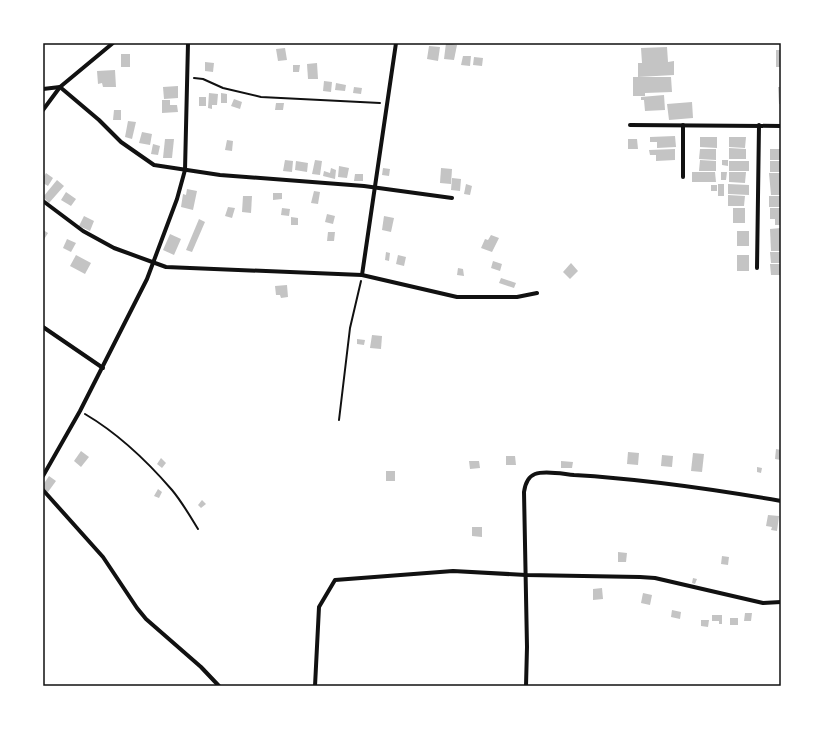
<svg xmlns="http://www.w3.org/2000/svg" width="824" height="729" font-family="Cabin,sans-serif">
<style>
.building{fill:#c4c4c4}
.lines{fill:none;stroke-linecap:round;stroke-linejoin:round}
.path{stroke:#111;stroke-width:2}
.minor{stroke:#111;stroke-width:4}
.neatline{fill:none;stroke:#111;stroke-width:1.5}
</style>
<rect width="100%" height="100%" fill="#fff"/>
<g class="building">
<polygon points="446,43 457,45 454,60 444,59"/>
<polygon points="429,46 440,47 438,61 427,59"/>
<polygon points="667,47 668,62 674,61 674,75 638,77 638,63 642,63 641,48"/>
<polygon points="285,48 287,60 278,61 276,49"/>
<rect x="776" y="50" width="5" height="17"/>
<rect x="121" y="54" width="9" height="13"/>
<polygon points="463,56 471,56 470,66 461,65"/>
<polygon points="474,57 483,58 482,66 473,65"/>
<polygon points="205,62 214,63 213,72 205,71"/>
<polygon points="317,63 318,79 308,79 307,64"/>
<polygon points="293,65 300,65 299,72 293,72"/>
<polygon points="115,70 116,87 103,87 102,83 98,84 97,71"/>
<polygon points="633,77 671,77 672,92 645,93 645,96 633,96"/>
<polygon points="324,81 332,82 331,92 323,91"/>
<polygon points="336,83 346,85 345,91 335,90"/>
<polygon points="178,86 178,98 164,99 163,87"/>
<polygon points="354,87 362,88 361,94 353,93"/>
<polygon points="778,87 781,87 781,104 779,104"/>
<polygon points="209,93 218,94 217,105 212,105 212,109 208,108"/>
<polygon points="221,93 227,94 227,103 221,103"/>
<polygon points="664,95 665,110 645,111 644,100 641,100 641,97"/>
<rect x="199" y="97" width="7" height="9"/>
<polygon points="234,99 242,102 240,109 231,106"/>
<polygon points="162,100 170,100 170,105 177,105 178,112 162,113"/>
<polygon points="692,102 693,118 669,120 667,104"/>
<polygon points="276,103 284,103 283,110 275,110"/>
<polygon points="114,110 121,110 121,120 113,120"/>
<polygon points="128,121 136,122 132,139 125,137"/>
<polygon points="142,132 152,134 150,145 139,143"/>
<polygon points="675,136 676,147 657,148 657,142 650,142 650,137"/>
<polygon points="700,137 717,137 717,148 700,147"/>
<polygon points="729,137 746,137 745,148 729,147"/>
<polygon points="165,139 174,139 172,158 163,158"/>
<polygon points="628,139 637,139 638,149 628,149"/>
<polygon points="227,140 233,141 232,151 225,150"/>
<polygon points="153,144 160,146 158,155 151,154"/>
<polygon points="729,148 746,149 746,159 729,159"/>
<polygon points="675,149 675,160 656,161 656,155 650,155 649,150"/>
<polygon points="700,149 716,149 716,160 699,159"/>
<rect x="770" y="149" width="11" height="11"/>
<polygon points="285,160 293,161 292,172 283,171"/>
<polygon points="315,160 322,161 320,175 312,174"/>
<polygon points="700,160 716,161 716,171 699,171"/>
<polygon points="722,160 728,160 728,166 722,165"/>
<polygon points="296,161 308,163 307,172 295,170"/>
<rect x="729" y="161" width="20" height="10"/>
<rect x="770" y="161" width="11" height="11"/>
<polygon points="339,166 349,168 347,178 338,177"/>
<polygon points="331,168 336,170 335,179 323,176 324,171 330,173"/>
<polygon points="383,168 390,169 389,176 382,175"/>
<polygon points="441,168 452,169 451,184 440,183"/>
<polygon points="692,172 715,172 716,182 692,182"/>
<polygon points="721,172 727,172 726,180 721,180"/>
<polygon points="729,172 746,172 745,183 729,182"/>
<polygon points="46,173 53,178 48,186 43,183 43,178"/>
<polygon points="769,173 781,173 781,195 771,195"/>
<polygon points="355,174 363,174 363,181 354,181"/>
<polygon points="452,178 461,179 460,191 451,190"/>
<polygon points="57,180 64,186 49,203 43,197"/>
<polygon points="466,184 472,186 470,195 464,194"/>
<rect x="718" y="184" width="6" height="12"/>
<polygon points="728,184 749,185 749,195 728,194"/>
<rect x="711" y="185" width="6" height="6"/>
<polygon points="187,189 197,191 193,210 181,207 183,194 186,195"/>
<polygon points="314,191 320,192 318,204 311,203"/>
<polygon points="66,192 76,199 71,206 61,200"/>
<polygon points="273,193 282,193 282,199 273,200"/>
<polygon points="728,195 745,196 744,206 728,206"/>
<polygon points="243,196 252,196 251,213 242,212"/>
<rect x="769" y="196" width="12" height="11"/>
<polygon points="228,207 235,208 232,218 225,216"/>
<polygon points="282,208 290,209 289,216 281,215"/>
<rect x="733" y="208" width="12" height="15"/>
<polygon points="770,208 781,208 781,225 775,225 775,219 770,219"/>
<polygon points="327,214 335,216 333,224 325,222"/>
<polygon points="84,216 94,221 90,231 79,226"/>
<polygon points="384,216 394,218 391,232 382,230"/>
<polygon points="291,217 298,218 298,225 291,225"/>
<polygon points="199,219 205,222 192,252 186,250"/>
<polygon points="781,228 781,251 771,251 770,229"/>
<polygon points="43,230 48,233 43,241"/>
<rect x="737" y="231" width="12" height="15"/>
<polygon points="328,232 335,232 334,241 327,241"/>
<polygon points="170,234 181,239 174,255 163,250"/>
<polygon points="491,235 499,238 492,252 481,248 485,239 488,240"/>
<polygon points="67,239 76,243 71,252 63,248"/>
<polygon points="386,252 390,253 389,261 385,260"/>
<polygon points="770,252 781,252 781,263 771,263"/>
<polygon points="76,255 91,263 85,274 70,266"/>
<polygon points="398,255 406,257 404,266 396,264"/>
<rect x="737" y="255" width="12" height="16"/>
<polygon points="493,261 502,264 500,271 491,268"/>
<polygon points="571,263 578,271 570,279 563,272"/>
<polygon points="770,264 781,264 781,275 771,275"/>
<polygon points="458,268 463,269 464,276 457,275"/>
<polygon points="501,278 516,283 514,288 499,283"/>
<polygon points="287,285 288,297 281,298 280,295 276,295 275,286"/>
<polygon points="372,335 382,336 381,349 370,348"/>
<polygon points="357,339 365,340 364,345 357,344"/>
<polygon points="776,449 781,450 781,460 775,459"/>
<polygon points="81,451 89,457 81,467 74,461"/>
<polygon points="628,452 639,453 638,465 627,464"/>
<polygon points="693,453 704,454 702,472 691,471"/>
<polygon points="662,455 673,456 672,467 661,466"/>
<polygon points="506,456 515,456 516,465 506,465"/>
<polygon points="161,458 166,463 162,468 157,464"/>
<polygon points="469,461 479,461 480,468 470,469"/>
<polygon points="561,461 573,462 572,468 561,468"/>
<polygon points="757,467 762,468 761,473 757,472"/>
<rect x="386" y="471" width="9" height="10"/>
<polygon points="49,476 56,481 48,492 43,489 43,485"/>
<polygon points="158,489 162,492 159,498 154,496"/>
<polygon points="202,500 206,504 201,508 198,505"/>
<polygon points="768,515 779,516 777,531 771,530 772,527 766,526"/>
<polygon points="472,527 482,527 482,537 472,536"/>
<polygon points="618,552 627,553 626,562 618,562"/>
<polygon points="722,556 729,557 728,565 721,564"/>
<polygon points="693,578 697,579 695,584 692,583"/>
<polygon points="602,588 603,599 593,600 593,589"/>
<polygon points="643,593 652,595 650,605 641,603"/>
<polygon points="672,610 681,612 680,619 671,617"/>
<polygon points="745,613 752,613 751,621 744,621"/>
<polygon points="712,615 722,615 722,624 719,624 719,621 712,621"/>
<rect x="730" y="618" width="8" height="7"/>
<polygon points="701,620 709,620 708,627 701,626"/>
</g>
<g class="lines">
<g class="path">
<polyline points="194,78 203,79 223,88 261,97 380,103"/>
<path d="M85,414C119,434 147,461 172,490C182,502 190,516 198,529"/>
<polyline points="339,420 350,328 361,281"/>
</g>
<g class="minor">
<polyline points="43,89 60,87 99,120 121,142 154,165 220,175 364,186 452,198"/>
<polyline points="43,110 60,87 113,43"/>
<polyline points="630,125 781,126"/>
<polyline points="683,177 683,125"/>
<polyline points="43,201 83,231 114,248 166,267 362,275 457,297 517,297 537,293"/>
<polyline points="757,268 759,125"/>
<polyline points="362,275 396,43"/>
<polyline points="43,327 103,368"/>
<polyline points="43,476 80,411 147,279 177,199 185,170 188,43"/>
<polyline points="43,490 103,557 137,608 146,619 201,667 219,686"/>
<polyline points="315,686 319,607 335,580 453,571 526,575 640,577 655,578 750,600 763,603 781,602"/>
<path d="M526,686L527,647L524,492C525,485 527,477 535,474C545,470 563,474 574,475C644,479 712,489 781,501"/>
</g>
</g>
<rect width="824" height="729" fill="none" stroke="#ffffff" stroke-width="88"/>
<rect x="44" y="44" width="736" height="641" class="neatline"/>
</svg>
